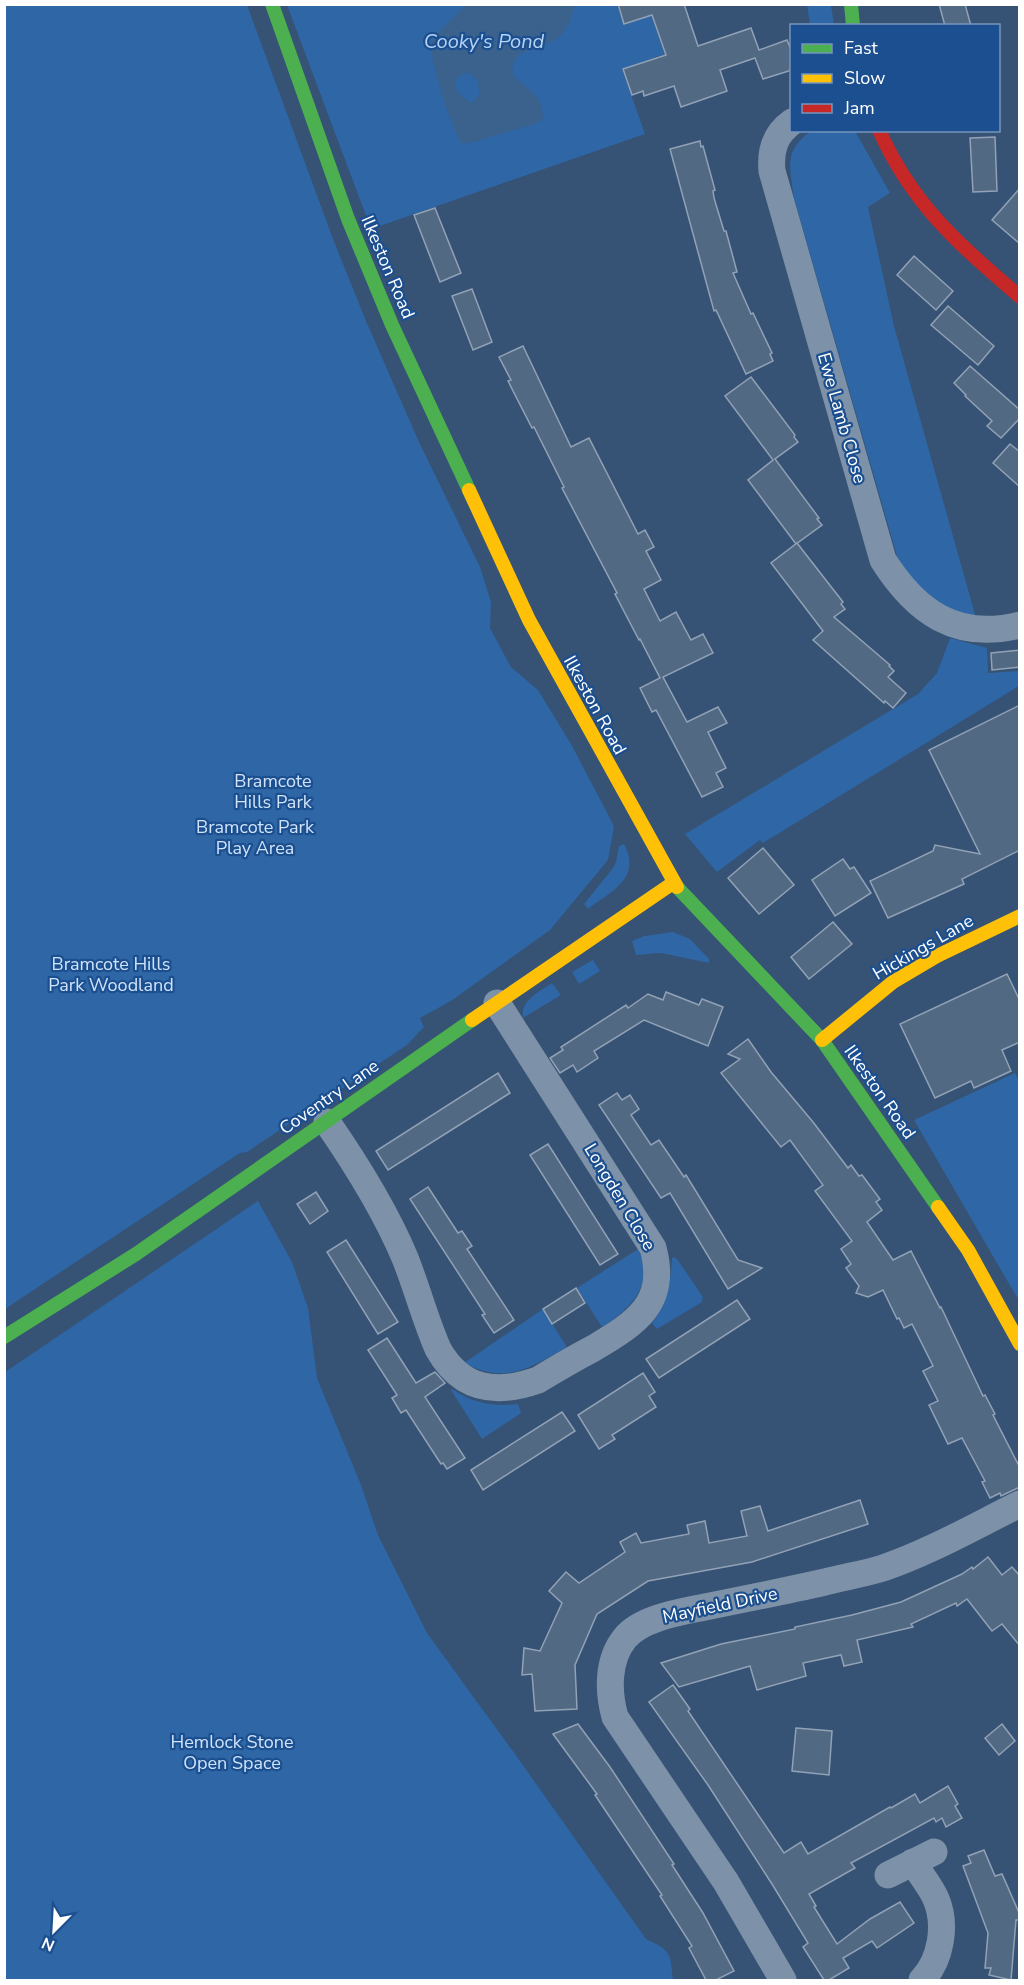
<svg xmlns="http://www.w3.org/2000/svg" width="1024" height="1985" font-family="'Nunito Sans',sans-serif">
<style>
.green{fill:#2f66a5}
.water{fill:#3b618d;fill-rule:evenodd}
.building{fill:#526984;stroke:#92a2b6;stroke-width:1.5}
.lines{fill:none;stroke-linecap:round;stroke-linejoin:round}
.street{stroke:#7d92a8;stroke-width:27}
.fast{stroke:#4caf50;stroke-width:14}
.slow{stroke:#ffc107;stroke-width:14}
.jam{stroke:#c62828;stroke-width:14}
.labels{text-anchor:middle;stroke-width:4.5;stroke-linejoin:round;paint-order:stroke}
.street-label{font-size:18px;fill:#fff;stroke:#1b4f8f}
.park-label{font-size:18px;fill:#cfe3fa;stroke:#1b4f8f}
.water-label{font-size:20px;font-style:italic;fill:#b5d3f5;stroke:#1b4f8f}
</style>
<rect width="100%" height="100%" fill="#365274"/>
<g class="green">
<polygon points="5,5 247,5 333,239 366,321 419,442 480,567 491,602 490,628 511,667 538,690 571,744 614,826 608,860 550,930 451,1001 420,1018 424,1027 407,1045 247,1152 240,1153 5,1309"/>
<polygon points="287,5 617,5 624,25 651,15 665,54 622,69 645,134 371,229"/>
<polygon points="807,5 831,5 834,25 810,25"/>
<path d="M811,131H855L890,193L868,207L894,326L976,618L930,603L899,563L794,198C790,168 783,151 811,131Z"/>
<polygon points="950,638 987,648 988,673 1019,671 1019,686 763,843 760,840 717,872 685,834 918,694 937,673"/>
<path d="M624,844C642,878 612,891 588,909L584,904L613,868L616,862L619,846Z"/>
<polygon points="673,932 690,939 709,959 709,963 661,953 636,955 632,941 644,936"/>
<polygon points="593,960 600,971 579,984 572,972"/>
<path d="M552,983L561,995L523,1018C520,1000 539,992 552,983Z"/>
<polygon points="1015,1073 1020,1082 1019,1301 914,1120"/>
<path d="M258,1201L292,1262L308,1308L317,1378L361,1485L378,1535L427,1633L515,1754L646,1939C672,1951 670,1953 673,1980H5V1372Z"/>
<path d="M638,1249C656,1285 630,1309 602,1327L577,1288Z"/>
<path d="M673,1257L677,1259L703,1297L702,1302L657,1329L652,1323C669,1300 670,1285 672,1258Z"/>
<path d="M543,1309L567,1347C529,1368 507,1385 464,1363Z"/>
<path d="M452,1389C473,1403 492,1407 518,1404L521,1413L482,1439L451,1390Z"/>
</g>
<path class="water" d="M467,4H573C574,11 571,17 569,23C555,57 507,39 513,76C529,91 543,95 543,119L534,124L470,143H461C446,112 436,78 430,45L436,35ZM468,72L477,80L480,94L472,103L461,96L455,88L457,77Z"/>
<g class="building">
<polygon points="618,4 684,4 698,46 751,28 759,50 787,40 792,52 792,70 763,79 755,58 720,70 727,91 681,107 674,86 644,96 643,91 632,95 623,69 666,55 652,15 624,24"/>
<polygon points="939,4 965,4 971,26 945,26"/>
<polygon points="995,137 997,191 973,192 970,138"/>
<polygon points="700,141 701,147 703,146 715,190 713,191 714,198 724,231 726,231 737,272 733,273 751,314 753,313 772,353 770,354 773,361 746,374 716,310 714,311 670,149"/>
<polygon points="1020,188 1020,244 992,220"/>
<polygon points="435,208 461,273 440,282 414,215"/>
<polygon points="914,256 953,291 936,310 897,275"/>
<polygon points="472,289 492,342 473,350 452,296"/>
<polygon points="948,306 994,346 978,365 931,325"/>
<polygon points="523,346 571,447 589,438 638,534 645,530 654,547 646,551 661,580 644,589 660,621 676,612 691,640 703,634 713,653 663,677 687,722 718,707 727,723 708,732 726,768 716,773 723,787 702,797 656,710 652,712 640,688 660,678 640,639 639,640 615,594 617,593 562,488 564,487 534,427 532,428 508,381 511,380 499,357"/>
<polygon points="970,366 1020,410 1020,418 1001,438 987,426 992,421 965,396 966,395 954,383"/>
<polygon points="751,377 795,435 794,437 798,442 775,459 819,518 817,519 822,525 796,544 748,480 773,460 725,396"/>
<polygon points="1010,444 1020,452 1020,487 993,463"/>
<polygon points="797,543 843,602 841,604 845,609 834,617 890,665 889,666 894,671 888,677 906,693 893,708 885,701 884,703 813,640 823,631 771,563"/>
<polygon points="1020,650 1020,667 992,670 991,653"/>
<polygon points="1020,705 1020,850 962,879 964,884 888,918 870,881 933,851 935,845 980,854 929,750"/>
<polygon points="763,848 794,885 759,914 728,878"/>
<polygon points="843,859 850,869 854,867 871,893 835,916 812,880"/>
<polygon points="833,922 852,944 809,979 791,957"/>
<polygon points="1007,974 1020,1001 1020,1042 1002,1050 1011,1071 974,1088 971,1081 935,1098 900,1024"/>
<polygon points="666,992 699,1005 702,999 723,1007 708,1046 644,1020 594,1051 598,1058 577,1072 573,1065 560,1073 550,1058 563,1050 561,1047 626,1005 628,1008 648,994 663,1000"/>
<polygon points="748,1039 771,1072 813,1122 848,1168 851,1165 859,1176 862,1175 880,1199 876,1202 882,1210 867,1222 893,1260 911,1251 940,1308 941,1307 983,1396 985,1395 995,1414 993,1415 1020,1468 1020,1487 1001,1496 1000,1493 990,1498 982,1482 985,1481 962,1438 948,1444 929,1405 938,1401 923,1371 933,1366 912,1324 904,1328 899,1318 897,1319 883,1290 868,1297 856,1293 859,1286 846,1268 851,1264 841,1249 852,1241 815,1191 823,1185 790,1140 781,1147 721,1073 740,1059 728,1054"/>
<polygon points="498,1073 510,1093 388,1170 376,1151"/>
<polygon points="617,1093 622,1100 630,1095 639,1109 631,1115 651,1145 659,1140 684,1177 686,1175 738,1260 762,1268 728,1289 670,1193 661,1198 599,1105"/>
<polygon points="548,1144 618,1254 600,1265 530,1155"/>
<polygon points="428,1187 458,1233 462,1231 472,1246 467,1249 514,1320 494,1333 482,1315 485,1314 410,1199"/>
<polygon points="316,1192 328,1211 310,1224 297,1204"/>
<polygon points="346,1240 398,1322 378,1334 327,1252"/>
<polygon points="576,1288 585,1303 552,1324 543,1309"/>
<polygon points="737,1300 750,1319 659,1378 646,1359"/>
<polygon points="387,1338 416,1383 435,1372 445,1383 425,1397 465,1458 447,1469 443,1463 441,1464 406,1410 401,1413 392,1398 397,1395 368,1350"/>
<polygon points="643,1373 655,1392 649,1396 656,1407 612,1435 615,1439 599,1449 578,1415"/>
<polygon points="562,1412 575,1431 483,1490 471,1470"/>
<polygon points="860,1500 868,1524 752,1562 648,1581 597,1614 575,1665 577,1709 535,1711 532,1674 522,1675 524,1648 540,1651 562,1603 549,1591 566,1572 579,1583 625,1552 620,1542 636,1533 641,1543 689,1534 687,1525 705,1521 709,1543 747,1536 741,1511 760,1506 768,1531"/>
<polygon points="988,1557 1002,1575 1012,1567 1020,1576 1020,1646 1002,1624 992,1631 967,1599 957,1606 956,1603 911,1624 913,1627 857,1640 862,1662 844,1666 841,1655 803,1663 806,1676 757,1690 750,1666 679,1687 661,1663 721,1644 795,1629 795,1627 852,1615 901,1602 962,1574 972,1567 973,1569"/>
<polygon points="673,1685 690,1709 688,1711 784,1853 801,1842 808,1854 890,1807 891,1808 915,1794 920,1803 948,1786 958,1804 955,1806 962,1818 946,1827 942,1818 936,1822 934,1818 851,1863 855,1868 809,1894 816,1906 814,1907 837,1944 870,1919 900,1902 914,1923 877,1948 872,1941 843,1958 849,1968 829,1980 824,1980 803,1947 808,1943 772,1884 708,1785 649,1702"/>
<polygon points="578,1724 610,1767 674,1864 672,1865 703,1913 734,1971 716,1980 706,1980 689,1948 692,1946 660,1896 662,1895 595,1795 597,1794 553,1734"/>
<polygon points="1002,1724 1015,1741 999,1755 985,1738"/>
<polygon points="796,1728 832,1731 829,1775 792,1771"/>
<polygon points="984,1850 995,1876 1002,1874 1020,1915 1020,1920 1016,1920 1011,1980 989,1975 991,1968 985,1968 988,1933 963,1866 971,1863 968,1856"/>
</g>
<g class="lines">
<g class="street">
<path d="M792,122C775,134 770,150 772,171L883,560C916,612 956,641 1020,625"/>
<path d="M327,1122C356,1164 385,1210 405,1258C417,1288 425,1319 438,1349C461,1390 496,1395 538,1380C556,1369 575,1358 594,1348C636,1323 668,1303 653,1248L497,1003"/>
<path d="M913,1862C920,1874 931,1887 936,1899C947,1925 941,1960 922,1980"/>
<polyline points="888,1875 934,1852"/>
<path d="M783,1980L726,1882L615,1717C608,1692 607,1660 625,1638C641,1618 681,1612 705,1607C745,1599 785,1591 825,1582C844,1577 864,1574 883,1568C930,1552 975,1526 1020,1504"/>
</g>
<g class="fast">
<polyline points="272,4 348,219 392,325 469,490"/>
<polyline points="851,4 853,26"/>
<polyline points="677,887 822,1040 938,1207"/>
<polyline points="4,1337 136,1254 472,1020"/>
</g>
<g class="slow">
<polyline points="469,490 529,620 677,887"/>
<polyline points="472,1020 673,883"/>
<polyline points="822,1040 893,982 937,956 1020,916"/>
<polyline points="938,1207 968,1250 1020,1344"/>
</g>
<path class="jam" d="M879,130C913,206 959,244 1020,297"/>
</g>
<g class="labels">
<g class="street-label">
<text transform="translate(388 267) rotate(67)" y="6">Ilkeston Road</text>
<text transform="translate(842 418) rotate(74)" y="6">Ewe Lamb Close</text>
<text transform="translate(595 705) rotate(61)" y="6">Ilkeston Road</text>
<text transform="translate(923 947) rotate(-30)" y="6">Hickings Lane</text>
<text transform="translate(880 1092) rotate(55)" y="6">Ilkeston Road</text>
<text transform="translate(329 1097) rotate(-35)" y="6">Coventry Lane</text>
<text transform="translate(620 1197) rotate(59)" y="6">Longden Close</text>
<text transform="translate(720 1605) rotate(-12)" y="6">Mayfield Drive</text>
</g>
<g class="park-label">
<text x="273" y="787">Bramcote<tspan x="273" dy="21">Hills Park</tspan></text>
<text x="255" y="833">Bramcote Park<tspan x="255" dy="21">Play Area</tspan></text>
<text x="111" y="970">Bramcote Hills<tspan x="111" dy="21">Park Woodland</tspan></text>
<text x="232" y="1748">Hemlock Stone<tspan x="232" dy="21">Open Space</tspan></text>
</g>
<g class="water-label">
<text x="484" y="48">Cooky's Pond</text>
</g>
</g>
<rect width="1024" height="1985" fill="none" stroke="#ffffff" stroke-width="12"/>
<rect x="790" y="24" width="210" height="108" fill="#1b4f8f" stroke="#7695bc" stroke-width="1.5"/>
<rect x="802" y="44" width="30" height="9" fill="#4caf50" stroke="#7695bc" stroke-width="1.5"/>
<text x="844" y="54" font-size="18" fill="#ffffff">Fast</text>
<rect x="802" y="74" width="30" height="9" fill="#ffc107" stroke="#7695bc" stroke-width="1.5"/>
<text x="844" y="84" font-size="18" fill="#ffffff">Slow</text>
<rect x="802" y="104" width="30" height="9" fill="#c62828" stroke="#7695bc" stroke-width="1.5"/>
<text x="844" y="114" font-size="18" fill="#ffffff">Jam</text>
<g transform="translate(54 1931) rotate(204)" stroke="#1b4f8f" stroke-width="4.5" paint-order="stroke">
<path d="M0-4.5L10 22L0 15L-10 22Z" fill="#ffffff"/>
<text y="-9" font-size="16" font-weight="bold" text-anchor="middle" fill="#ffffff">N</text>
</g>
</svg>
